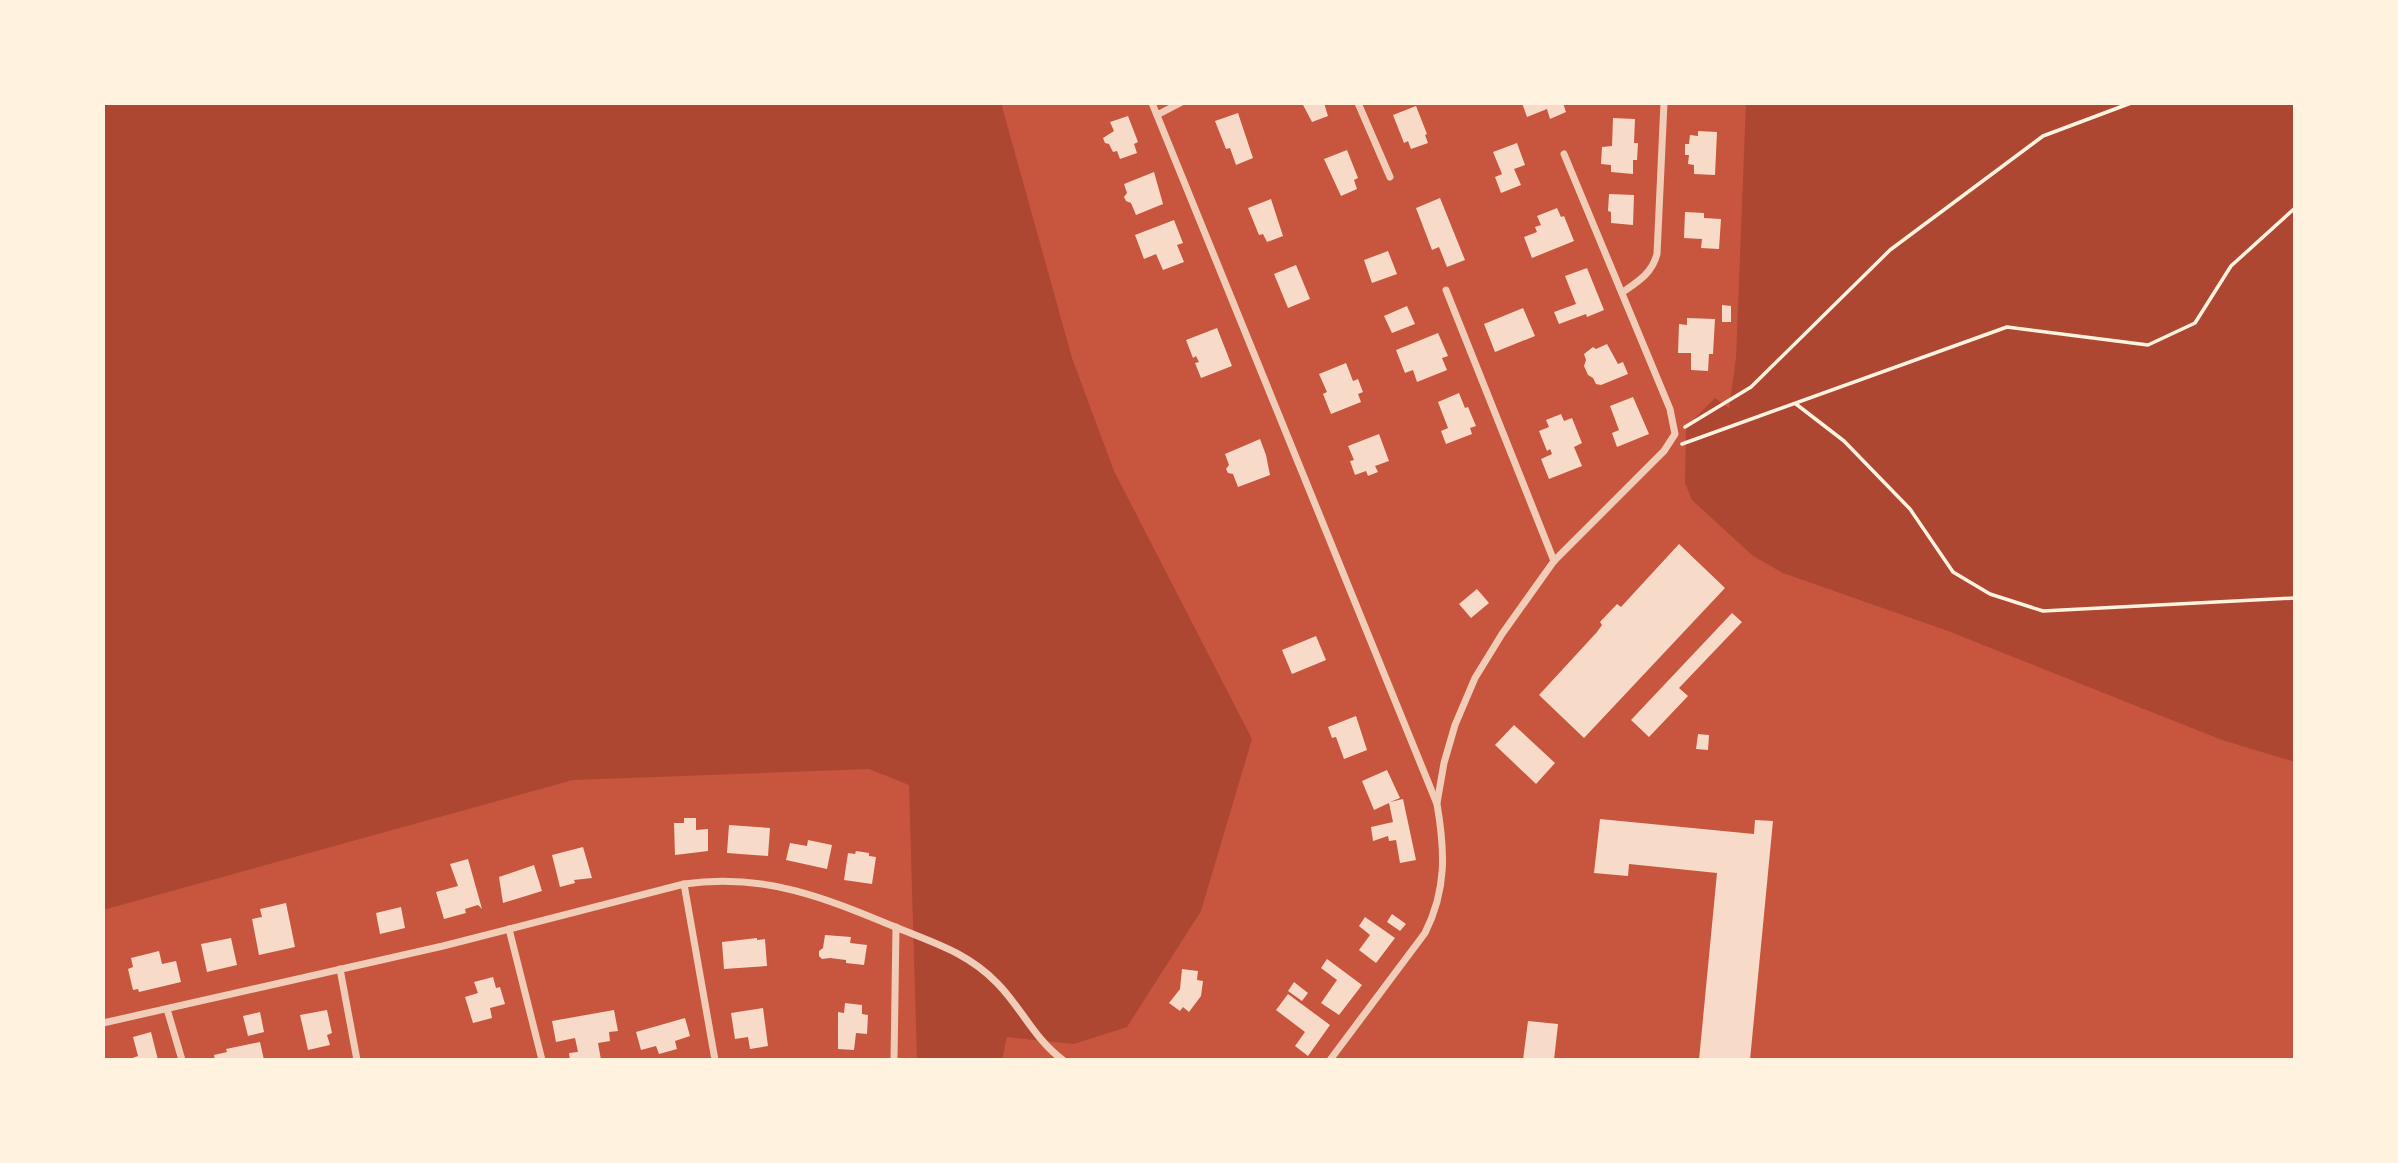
<svg xmlns="http://www.w3.org/2000/svg" width="2398" height="1163" font-family="'Space Grotesk',sans-serif">
<style>
.green{fill:#ae4732}
.building{fill:#f7dbc8}
.lines{fill:none;stroke-linecap:round;stroke-linejoin:round}
.path{stroke:#fff3e0;stroke-width:3.5}
.minor{stroke:#f1ccb7;stroke-width:7}
</style>
<rect width="100%" height="100%" fill="#c8553d"/>
<g class="green">
<polygon points="103,103 1001,103 1072,358 1114,471 1252,739 1201,911 1127,1027 1074,1044 1007,1037 1002,1060 917,1060 909,785 869,769 573,780 103,910"/>
<polygon points="1746,103 2295,103 2295,762 2222,740 1948,631 1783,573 1753,556 1692,500 1685,483 1686,427 1715,398 1729,408 1736,358"/>
</g>
<g class="building">
<polygon points="1302,103 1324,103 1328,116 1312,122"/>
<polygon points="1522,103 1563,103 1566,112 1550,119 1547,109 1527,117"/>
<polygon points="1416,106 1427,134 1425,135 1428,143 1411,149 1408,141 1404,143 1393,115"/>
<polygon points="1238,113 1253,158 1236,165 1230,148 1226,149 1215,121"/>
<polygon points="1128,116 1138,142 1134,144 1137,153 1120,159 1117,151 1113,152 1109,144 1105,143 1103,138 1114,131 1110,122"/>
<polygon points="1613,118 1635,119 1634,143 1638,143 1637,160 1633,160 1633,174 1611,172 1611,165 1601,164 1602,147 1612,146"/>
<polygon points="1698,131 1717,132 1715,175 1694,174 1694,165 1688,164 1689,155 1685,155 1685,144 1689,144 1690,135 1698,136"/>
<polygon points="1517,143 1525,165 1514,169 1521,185 1501,193 1495,177 1502,174 1493,152"/>
<polygon points="1347,150 1358,178 1354,180 1357,189 1341,196 1324,159"/>
<polygon points="1154,172 1163,204 1136,215 1131,203 1126,201 1124,197 1127,193 1124,184"/>
<polygon points="1609,194 1634,195 1633,225 1611,223 1611,212 1608,211"/>
<polygon points="1440,198 1465,260 1447,267 1439,247 1432,250 1416,208"/>
<polygon points="1271,199 1283,236 1267,242 1263,234 1259,235 1248,208"/>
<polygon points="1557,208 1561,217 1564,216 1574,241 1532,258 1524,237 1537,232 1535,227 1541,225 1537,216"/>
<polygon points="1685,212 1704,213 1704,218 1721,219 1719,249 1701,248 1702,239 1684,238"/>
<polygon points="1174,220 1183,243 1177,245 1184,262 1163,270 1156,254 1144,259 1135,235"/>
<polygon points="1388,251 1397,274 1372,283 1364,260"/>
<polygon points="1296,265 1310,299 1288,308 1274,274"/>
<polygon points="1587,268 1604,310 1587,317 1586,314 1559,324 1554,312 1576,304 1565,276"/>
<polygon points="1722,305 1731,306 1731,322 1722,322"/>
<polygon points="1407,306 1415,324 1392,333 1384,316"/>
<polygon points="1523,308 1535,336 1495,352 1484,324"/>
<polygon points="1687,318 1715,319 1713,354 1709,354 1708,371 1691,370 1691,353 1678,353 1679,324 1687,325"/>
<polygon points="1217,328 1232,366 1201,378 1195,363 1199,362 1196,356 1193,358 1186,340"/>
<polygon points="1438,333 1448,356 1442,358 1447,370 1417,382 1413,370 1405,373 1396,350"/>
<polygon points="1607,344 1618,364 1623,362 1628,374 1601,385 1596,384 1593,378 1588,375 1584,366 1586,360 1584,354 1593,347 1596,349"/>
<polygon points="1346,363 1353,381 1358,379 1363,392 1358,394 1361,402 1331,414 1323,394 1327,392 1319,374"/>
<polygon points="1459,393 1465,408 1468,407 1476,426 1470,428 1472,434 1446,444 1441,431 1448,428 1438,402"/>
<polygon points="1633,397 1649,434 1617,447 1612,433 1619,430 1610,406"/>
<polygon points="1561,414 1564,421 1572,418 1582,443 1574,447 1582,466 1549,479 1541,459 1552,454 1550,449 1547,451 1539,431 1549,427 1546,420"/>
<polygon points="1379,434 1389,461 1375,466 1378,472 1368,476 1366,471 1355,475 1350,461 1354,460 1348,446"/>
<polygon points="1260,439 1266,455 1270,475 1238,487 1233,474 1228,473 1226,469 1229,465 1225,454"/>
<polygon points="1679,544 1725,588 1584,738 1539,695 1597,632 1602,625 1600,622 1617,604 1621,607"/>
<polygon points="1477,589 1489,603 1471,618 1459,604"/>
<polygon points="1732,613 1742,622 1679,688 1688,696 1649,737 1631,720"/>
<polygon points="1316,636 1326,660 1292,674 1282,650"/>
<polygon points="1356,716 1367,750 1344,759 1336,737 1332,738 1328,727"/>
<polygon points="1514,725 1555,763 1536,784 1495,745"/>
<polygon points="1698,734 1709,735 1708,750 1696,749"/>
<polygon points="1387,770 1400,798 1390,802 1403,799 1416,860 1400,863 1396,840 1389,841 1388,836 1373,841 1371,827 1393,822 1389,803 1374,810 1362,781"/>
<polygon points="684,818 696,818 696,830 708,829 708,851 675,855 674,823 684,823"/>
<polygon points="1600,819 1754,834 1755,820 1773,821 1750,1060 1699,1060 1717,873 1629,864 1628,876 1594,873"/>
<polygon points="729,825 770,828 768,856 727,853"/>
<polygon points="808,840 832,845 827,869 786,860 790,843 807,846"/>
<polygon points="583,847 592,878 574,880 575,883 560,887 552,855"/>
<polygon points="856,851 869,853 869,856 876,857 872,884 844,880 848,853 855,854"/>
<polygon points="468,859 482,909 478,905 465,909 466,913 444,919 436,892 458,886 450,864"/>
<polygon points="534,865 542,891 503,903 499,877"/>
<polygon points="286,903 295,947 259,955 252,919 262,917 260,909"/>
<polygon points="401,907 405,928 380,934 376,913"/>
<polygon points="1392,914 1406,924 1400,931 1387,922"/>
<polygon points="1365,917 1395,938 1376,963 1359,950 1370,935 1359,926"/>
<polygon points="825,935 851,937 850,943 867,945 864,965 846,963 846,960 830,958 822,959 819,956 819,951 823,948"/>
<polygon points="231,938 237,965 207,972 201,944"/>
<polygon points="757,938 757,940 765,939 767,966 724,969 722,942"/>
<polygon points="159,951 162,964 176,961 181,982 139,992 138,989 133,990 128,969 133,967 131,958"/>
<polygon points="1327,959 1362,985 1339,1015 1321,1003 1337,980 1321,968"/>
<polygon points="1182,969 1198,971 1197,980 1203,981 1201,996 1189,1012 1183,1007 1180,1011 1169,1003 1180,989"/>
<polygon points="493,977 496,988 500,987 505,1004 490,1008 492,1018 473,1023 465,997 478,993 474,982"/>
<polygon points="1294,982 1308,993 1302,1001 1288,991"/>
<polygon points="1288,994 1330,1025 1308,1056 1295,1046 1305,1032 1276,1010"/>
<polygon points="845,1003 862,1005 862,1014 868,1015 867,1034 856,1033 854,1050 838,1049 838,1012 844,1013"/>
<polygon points="763,1008 768,1046 750,1049 748,1037 735,1039 731,1013"/>
<polygon points="327,1010 332,1033 327,1035 330,1045 308,1050 300,1015"/>
<polygon points="614,1010 618,1031 609,1032 610,1041 598,1043 601,1060 570,1060 569,1053 578,1052 575,1038 556,1042 552,1021"/>
<polygon points="260,1012 264,1032 248,1036 243,1016"/>
<polygon points="685,1018 690,1036 675,1041 677,1049 659,1054 656,1046 641,1050 636,1032"/>
<polygon points="1528,1021 1558,1024 1554,1060 1523,1060"/>
<polygon points="151,1032 158,1060 127,1060 138,1056 133,1037"/>
<polygon points="260,1042 264,1060 215,1060 214,1055 227,1052 226,1049"/>
</g>
<g class="lines">
<g class="path">
<polyline points="1796,404 1844,441 1910,509 1953,572 1990,594 2043,611 2295,598"/>
<polyline points="1685,427 1751,387 1890,250 2043,136 2131,103"/>
<polyline points="1682,444 2007,327 2148,345 2195,323 2231,266 2295,208"/>
</g>
<g class="minor">
<path d="M1152,103L1437,804C1445,851 1447,889 1425,933L1330,1060"/>
<polyline points="1358,103 1390,177"/>
<polyline points="1157,115 1180,103"/>
<polyline points="1446,290 1554,561"/>
<path d="M1623,292C1639,281 1652,273 1657,254L1664,103"/>
<polyline points="1437,803 1444,763 1455,725 1475,678 1502,634 1554,561 1664,451 1675,434 1670,409 1564,154"/>
<polyline points="684,884 715,1060"/>
<polyline points="509,929 542,1060"/>
<polyline points="340,969 357,1060"/>
<polyline points="167,1009 182,1060"/>
<path d="M103,1023L443,946L684,884C765,872 828,899 900,929C937,944 969,954 997,983C1021,1007 1035,1040 1063,1060"/>
<polyline points="894,1060 896,927"/>
</g>
</g>
<rect width="2398" height="1163" fill="none" stroke="#fff3e0" stroke-width="210"/>
</svg>
